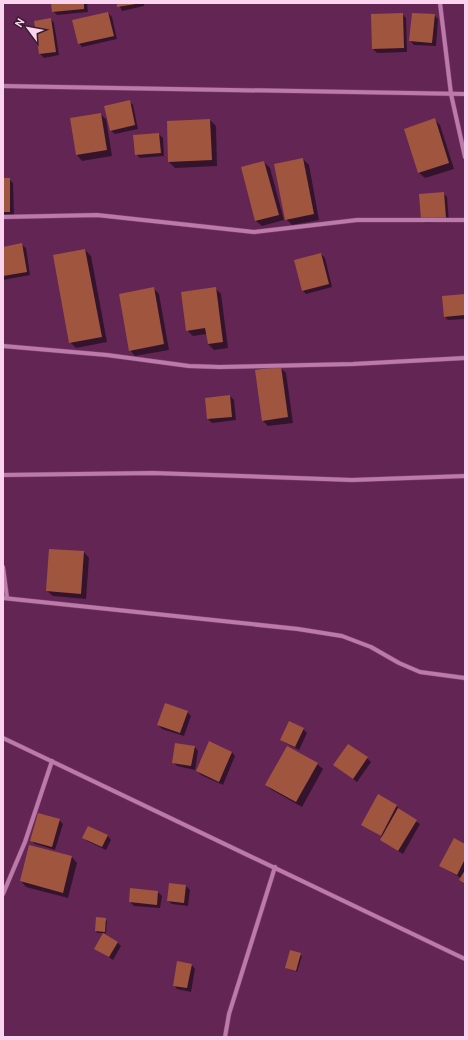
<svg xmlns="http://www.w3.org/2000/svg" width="468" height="1040" font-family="Ubuntu,sans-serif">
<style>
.shadow{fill:#0007}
.building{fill:#a0553e}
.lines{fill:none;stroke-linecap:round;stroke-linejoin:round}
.street-casing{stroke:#7b466f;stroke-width:5}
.street{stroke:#bd79a9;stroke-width:4}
</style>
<rect width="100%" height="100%" fill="#632654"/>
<g class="shadow">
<polygon points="52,3 87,3 88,12 57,15 53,11"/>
<polygon points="118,3 144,3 144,6 122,11"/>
<polygon points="108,13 112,17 117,39 82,47 79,43"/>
<polygon points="402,14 406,18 407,52 377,53 373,49"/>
<polygon points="434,15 438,19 436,46 414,45 410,41"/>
<polygon points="51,19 54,23 59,55 44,58 40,54"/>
<polygon points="129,101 133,105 138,129 115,134 111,131"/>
<polygon points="100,114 106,119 112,156 82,161 77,155"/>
<polygon points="210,120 216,126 217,166 175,168 169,162"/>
<polygon points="435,120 440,125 454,169 425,178 419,173"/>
<polygon points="159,134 163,138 164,156 140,158 136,154"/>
<polygon points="303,159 309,165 319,220 292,225 286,219"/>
<polygon points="264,162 270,168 284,220 262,226 256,221"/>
<polygon points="3,179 9,179 13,183 14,215 3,215"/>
<polygon points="443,193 447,197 449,221 425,223 422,219"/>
<polygon points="22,245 26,248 30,275 3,280 3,248"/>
<polygon points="85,250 91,256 107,342 76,348 70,342"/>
<polygon points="321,254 325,258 332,287 306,294 302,290"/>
<polygon points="215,288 221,294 228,348 214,350 208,344 207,334 193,336 187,330"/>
<polygon points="154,289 159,294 169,350 135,356 130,350"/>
<polygon points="465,295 465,319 448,320 444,316"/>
<polygon points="280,367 286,373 293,423 268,426 263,421"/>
<polygon points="230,396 234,400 236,420 212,423 208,419 206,399"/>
<polygon points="84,552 89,558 86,599 53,596 47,591"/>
<polygon points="187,712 191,716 184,736 162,729 158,725"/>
<polygon points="303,729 307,733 299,750 281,740"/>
<polygon points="195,747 198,751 195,770 177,766 173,762"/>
<polygon points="232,752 235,756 223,785 201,775 197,771"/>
<polygon points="367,758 371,762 357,782 338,768"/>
<polygon points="317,764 323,769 302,807 272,790 266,785"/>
<polygon points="397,806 400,811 420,824 403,854 385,843 381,839 382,837 363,825"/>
<polygon points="59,820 63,824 55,850 35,844 31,840"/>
<polygon points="89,827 108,836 111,840 106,850 87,841 83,837"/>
<polygon points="465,845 465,885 460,880 461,878 440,866"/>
<polygon points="30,846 72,857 77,863 68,898 26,887 21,881"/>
<polygon points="170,884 186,886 190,890 188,906 172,904 168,901"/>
<polygon points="158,892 162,896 160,908 134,906 130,902"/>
<polygon points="105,919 107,921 106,933 97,933 96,931"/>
<polygon points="117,942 121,946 113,960 95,948"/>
<polygon points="291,951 302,956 297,972 286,968"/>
<polygon points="192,965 195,969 191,992 177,989 174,985"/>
</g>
<g class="building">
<polygon points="51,3 84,3 84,9 52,12"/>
<polygon points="117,3 136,3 136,4 117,7"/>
<polygon points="108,12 114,36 78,44 72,20"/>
<polygon points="403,13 404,48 372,49 371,14"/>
<polygon points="412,13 435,14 432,43 409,41"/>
<polygon points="51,18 56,52 39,54 34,21"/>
<polygon points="130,100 135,125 110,131 104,106"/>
<polygon points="101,113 107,150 76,155 70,118"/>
<polygon points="435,118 449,163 418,173 404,129"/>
<polygon points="210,119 212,160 168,162 167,121"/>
<polygon points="159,133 161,153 135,155 133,135"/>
<polygon points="303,158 314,214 285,220 274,164"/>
<polygon points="264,161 279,215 255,221 241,167"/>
<rect x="3" y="178" width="7" height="34"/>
<polygon points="444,192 446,218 421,220 419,194"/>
<polygon points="22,243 27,272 3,276 3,247"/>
<polygon points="85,249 102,337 69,343 53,255"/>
<polygon points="321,253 329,284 302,291 294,260"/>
<polygon points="154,287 164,344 129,351 119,294"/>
<polygon points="216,287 223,342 208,344 205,328 186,331 181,292"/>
<polygon points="465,294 465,315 444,317 442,296"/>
<polygon points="281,366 288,417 262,421 255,370"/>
<polygon points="230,395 232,417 207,419 205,398"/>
<polygon points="49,549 84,551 81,594 46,591"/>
<polygon points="165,703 188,711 180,733 157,725"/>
<polygon points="289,721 304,728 295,747 280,740"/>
<polygon points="209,741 232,752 219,782 196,771"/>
<polygon points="175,743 195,746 191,766 172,763"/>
<polygon points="348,744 368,757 353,779 333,765"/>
<polygon points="287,746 318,763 296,802 265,785"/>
<polygon points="378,794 397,805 381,836 361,825"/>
<polygon points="398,808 417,820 398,851 380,840"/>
<polygon points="38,813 60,819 52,847 30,841"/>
<polygon points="88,826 108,835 102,847 82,838"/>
<polygon points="454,838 465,844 465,859 457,875 439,866"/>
<polygon points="29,845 72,856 63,893 20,881"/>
<polygon points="465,870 465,884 459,880"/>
<polygon points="169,883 186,885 184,903 167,901"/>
<polygon points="130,888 158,891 157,905 129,902"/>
<polygon points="96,917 106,918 105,932 95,931"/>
<polygon points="103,933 118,942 109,957 94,949"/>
<polygon points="290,950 301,953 296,971 285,968"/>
<polygon points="177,961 192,964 187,988 173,986"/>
</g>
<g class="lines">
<g class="street-casing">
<g id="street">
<polyline points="440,3 451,94 465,157"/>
<polyline points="3,86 465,94"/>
<polyline points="3,217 97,215 254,232 357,220 465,220"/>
<polyline points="3,346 107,355 189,366 220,367 353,364 465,358"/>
<polyline points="3,475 153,473 352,480 465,476"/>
<polyline points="3,567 7,598"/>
<polyline points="3,598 298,629 342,636 371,647 399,663 420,672 465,678"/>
<polyline points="3,738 465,959"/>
<polyline points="3,894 25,842 52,761"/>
<polyline points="225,1037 229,1014 275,867"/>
</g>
</g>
<use href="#street" class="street"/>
</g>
<rect width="468" height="1040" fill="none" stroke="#fad4ee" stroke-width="8"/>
<g transform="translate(28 28) rotate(302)" stroke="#381c30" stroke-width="3" paint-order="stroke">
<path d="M0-3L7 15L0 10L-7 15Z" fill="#fad4ee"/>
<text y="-6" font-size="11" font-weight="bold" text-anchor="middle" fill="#fad4ee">N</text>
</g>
</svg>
